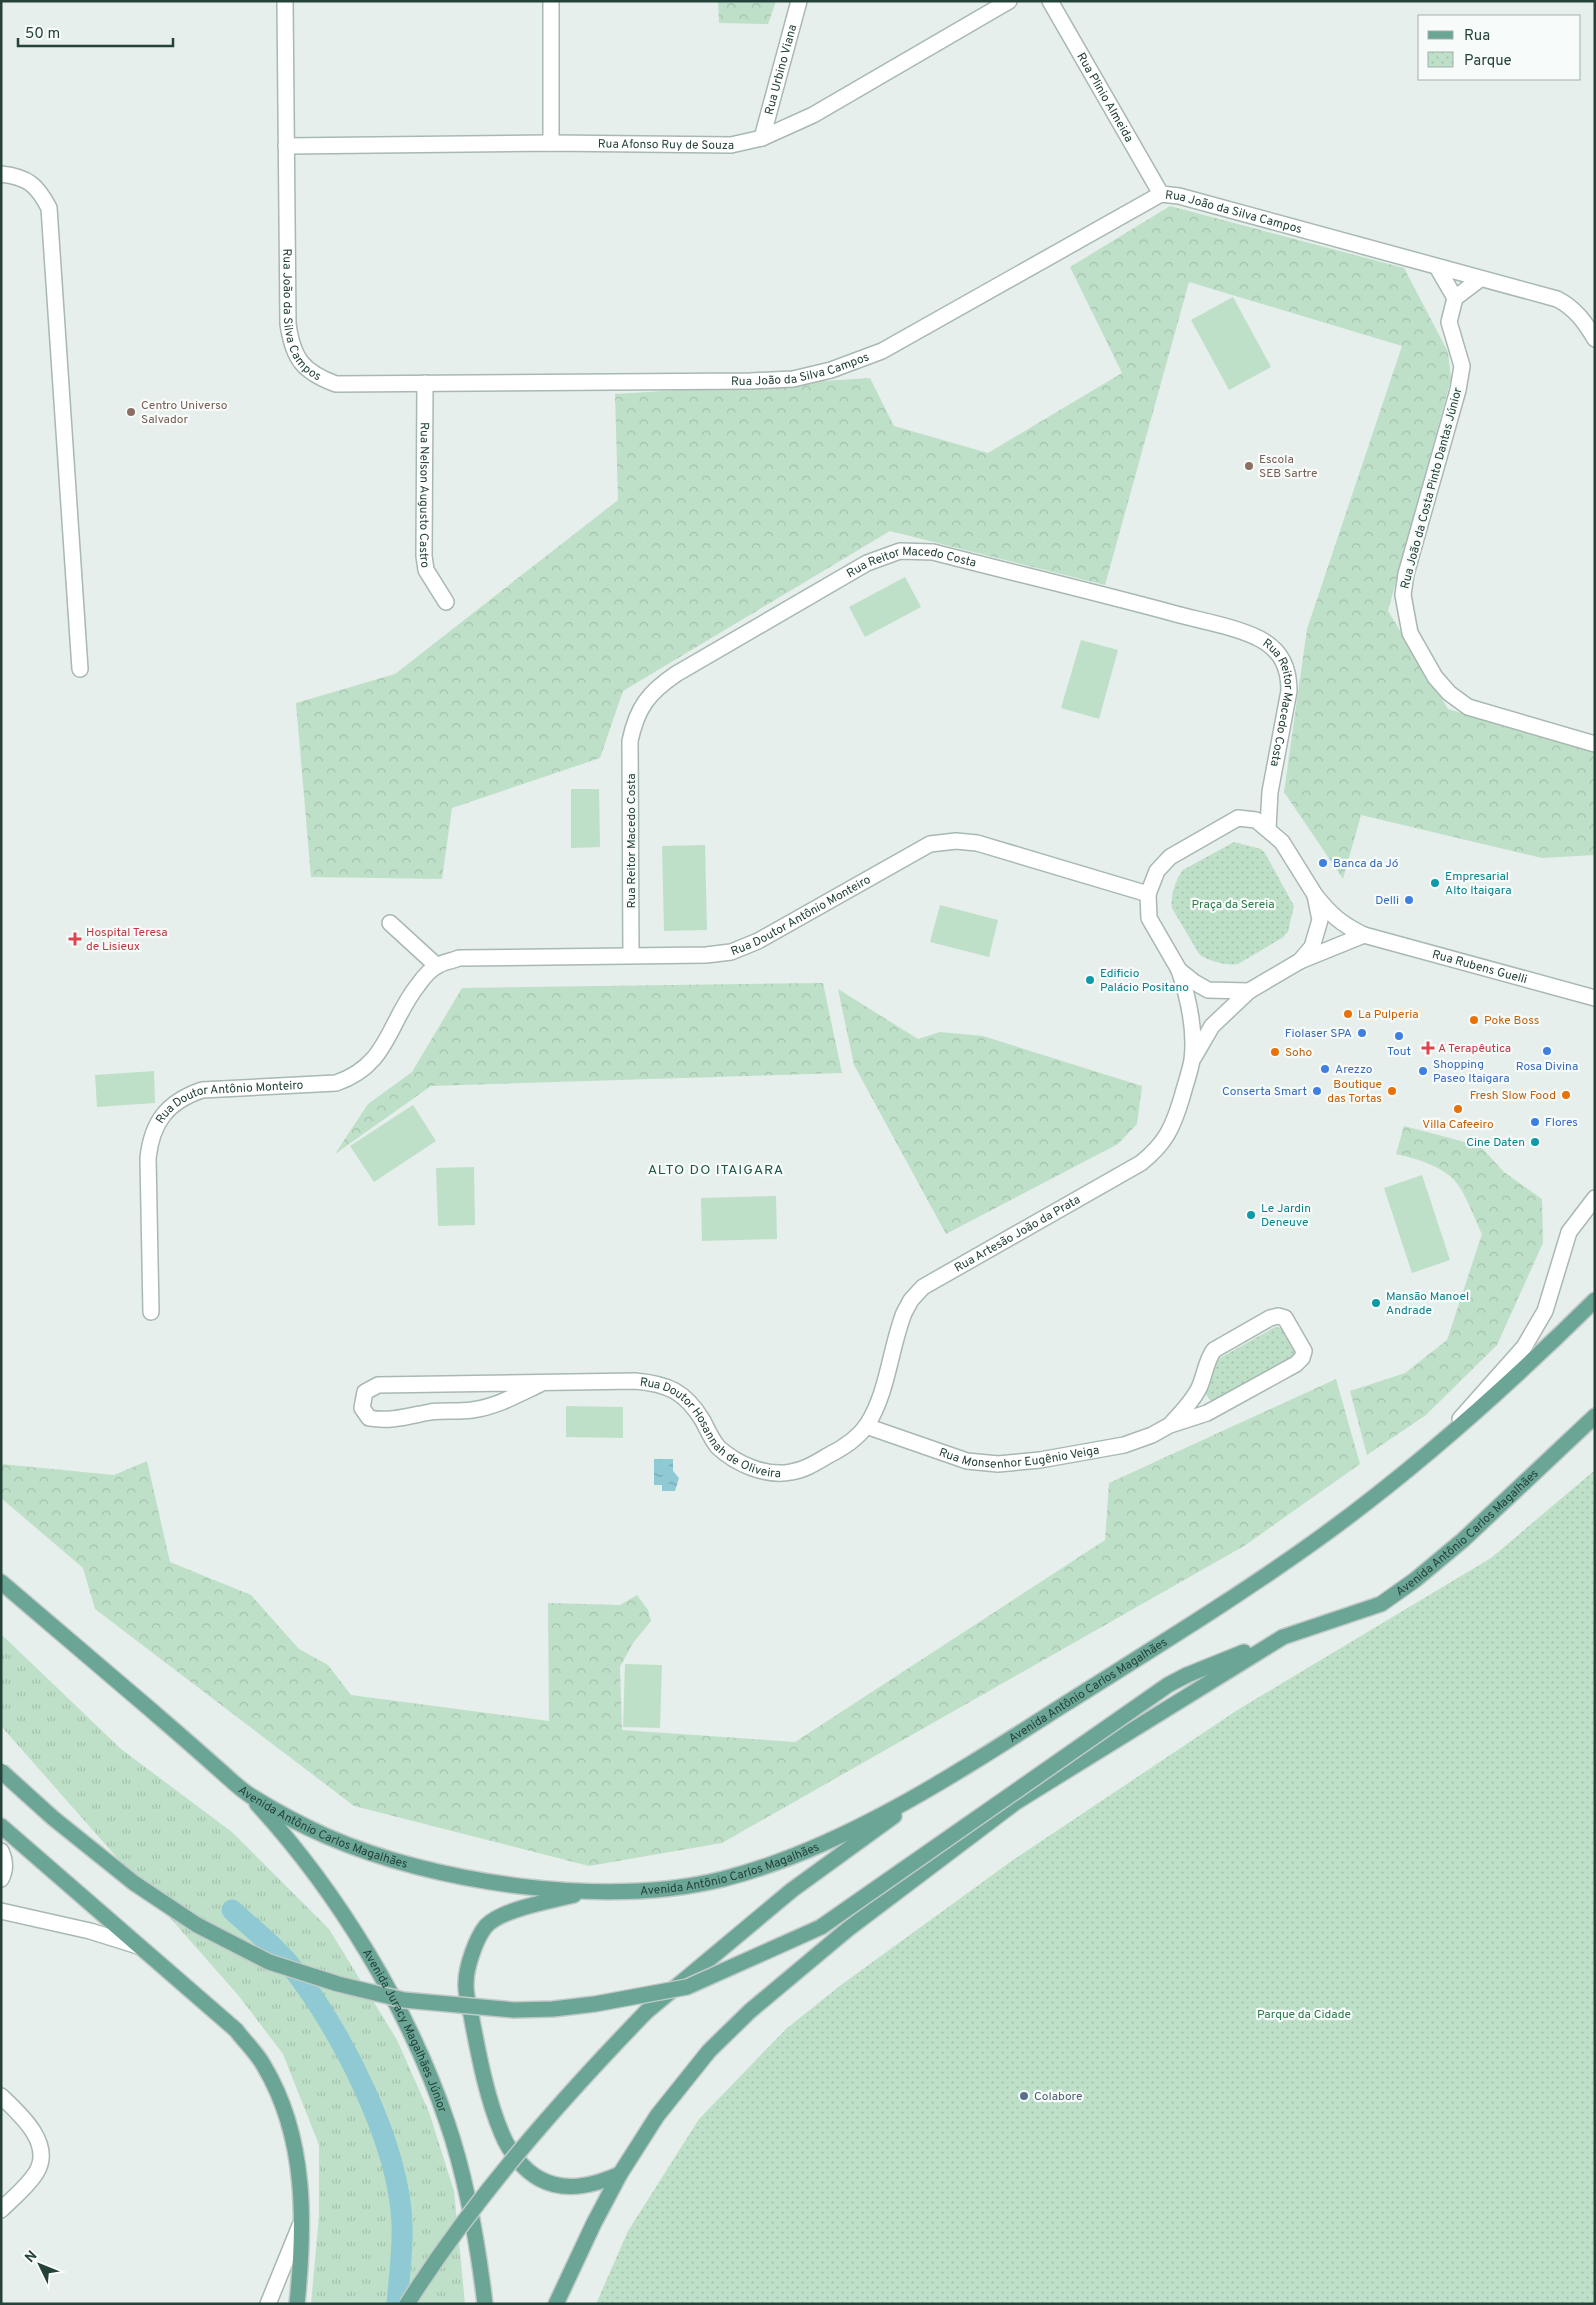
<svg xmlns="http://www.w3.org/2000/svg" width="1596" height="2305" font-family="Overpass,sans-serif">
<style>
.grass{fill:url(#grass-tufts)}
.forest{fill:url(#forest-crowns)}
.park{fill:url(#park-dots)}
.garden{fill:#bfe0c8}
.water{fill:url(#water-ripples)}
.lines{fill:none;stroke-linecap:round;stroke-linejoin:round}
.canal{stroke:#8ec9d4;stroke-width:21}
.minor-casing{stroke:#a8b8b2;stroke-width:18}
.tertiary-casing{stroke:#a8b8b2;stroke-width:18}
.primary-casing{stroke:#c2cac8;stroke-width:18}
.minor{stroke:#fff;stroke-width:15}
.tertiary{stroke:#fff;stroke-width:15}
.primary{stroke:#6aa596;stroke-width:15}
.primary-bridge-casing{stroke:#c2cac8;stroke-width:18;stroke-linecap:butt}
.primary-bridge{stroke:#6aa596;stroke-width:15}
.education-dot{fill:#8d6e63;stroke:#f7fbf9;stroke-width:2}
.shop-dot{fill:#3f7fe0;stroke:#f7fbf9;stroke-width:2}
.culture-dot{fill:#0f9aa8;stroke:#f7fbf9;stroke-width:2}
.health-dot{fill:#e0444e;stroke:#f7fbf9;stroke-width:2}
.food-dot{fill:#e8710a;stroke:#f7fbf9;stroke-width:2}
.service-dot{fill:#5c6f8a;stroke:#f7fbf9;stroke-width:2}
.labels{text-anchor:middle;stroke-width:4.5;stroke-linejoin:round;paint-order:stroke}
.street-label{font-size:12px;fill:#24423a;stroke:#f7fbf9}
.education-label{font-size:12px;fill:#785e54;stroke:#f7fbf9;text-anchor:start}
.shop-label{font-size:12px;fill:#366cbe;stroke:#f7fbf9;text-anchor:start}
.culture-label{font-size:12px;fill:#0d838f;stroke:#f7fbf9;text-anchor:start}
.park-label{font-size:12px;fill:#2d7a4b;stroke:#f7fbf9}
.health-label{font-size:12px;fill:#be3a42;stroke:#f7fbf9;text-anchor:start}
.food-label{font-size:12px;fill:#c56008;stroke:#f7fbf9;text-anchor:start}
.service-label{font-size:12px;fill:#4e5e75;stroke:#f7fbf9;text-anchor:start}
.neighbourhood-label{font-size:14px;letter-spacing:1px;fill:#1f5548;stroke:#f7fbf9}
</style>
<defs>
<pattern id="grass-tufts" width="24" height="20" patternUnits="userSpaceOnUse" patternTransform="scale(1.25)"><rect width="24" height="20" fill="#bfe0c8"/><path d="M3 7l-1-3M5 7V3M7 7l1-3M15 17l-1-3M17 17v-4M19 17l1-3" fill="none" stroke="#a4c1ad"/></pattern>
<pattern id="forest-crowns" width="20" height="18" patternUnits="userSpaceOnUse" patternTransform="scale(1.25)"><rect width="20" height="18" fill="#bfe0c8"/><path d="M2 6a3 3 0 1 1 6 0M12 15a3 3 0 1 1 6 0" fill="none" stroke="#a4c1ad"/></pattern>
<pattern id="park-dots" width="8" height="8" patternUnits="userSpaceOnUse" patternTransform="scale(1.25)"><rect width="8" height="8" fill="#bfe0c8"/><path d="M2 2h.1M6 6h.1" fill="none" stroke="#a4c1ad" stroke-width="1.8" stroke-linecap="round"/></pattern>
<pattern id="water-ripples" width="26" height="14" patternUnits="userSpaceOnUse" patternTransform="scale(1.25)"><rect width="26" height="14" fill="#8ec9d4"/><path d="M2 4q2-2 4 0t4 0M15 11q2-2 4 0t4 0" fill="none" stroke="#74a5ad"/></pattern>
</defs>
<rect width="100%" height="100%" fill="#e6efeb"/>
<polygon class="grass" points="1,1634 121,1749 232,1832 329,1929 397,2040 429,2112 454,2191 465,2304 311,2304 319,2216 319,2145 283,2054 238,1995 1,1726"/>
<g class="forest">
<polygon points="718,1 776,1 768,24 719,23"/>
<polygon points="1170,206 1404,268 1448,352 1451,379 1388,611 1448,709 1595,753 1595,855 1542,858 1361,815 1343,879 1284,792 1307,629 1402,346 1189,282 1105,585 890,531 623,691 600,758 452,808 442,879 311,877 296,703 395,674 618,500 615,394 870,378 894,426 988,453 1122,373 1070,267"/>
<polygon points="823,983 842,1073 431,1086 335,1154 368,1104 412,1072 462,988"/>
<polygon points="838,989 918,1039 940,1032 983,1036 1142,1086 1137,1124 1118,1144 946,1234 854,1065"/>
<path d="M1404,1126L1480,1146L1504,1172L1542,1199L1543,1243L1497,1345L1426,1415L1367,1455L1350,1391L1405,1373L1447,1340L1482,1234C1473,1216 1465,1189 1450,1176C1435,1164 1414,1158 1396,1154Z"/>
<polygon points="1336,1379 1360,1464 1244,1546 722,1843 589,1866 354,1806 95,1609 83,1568 1,1498 1,1464 114,1475 147,1461 170,1562 251,1595 299,1649 328,1665 351,1695 549,1721 548,1603 620,1605 637,1595 648,1610 651,1621 633,1643 620,1667 622,1730 795,1742 1105,1540 1109,1483"/>
</g>
<g class="park">
<path d="M1234,842L1261,849L1265,853L1294,906L1288,932L1282,938L1238,964C1227,966 1208,961 1199,954L1172,908C1170,897 1176,878 1183,870Z"/>
<polygon points="1275,1327 1282,1328 1295,1349 1293,1356 1217,1402 1210,1400 1206,1394 1215,1364 1220,1358"/>
<polygon points="1595,1470 1595,2304 596,2304 628,2231 699,2119 786,2029 841,1985 1013,1860 1239,1709 1491,1558"/>
</g>
<g class="garden">
<polygon points="1233,297 1271,367 1229,390 1191,320"/>
<polygon points="905,577 921,607 865,637 849,607"/>
<polygon points="1081,640 1118,650 1099,719 1061,708"/>
<polygon points="571,789 599,789 600,847 571,848"/>
<polygon points="705,845 707,930 664,931 662,846"/>
<polygon points="940,905 998,920 989,957 930,942"/>
<polygon points="154,1071 155,1103 97,1107 95,1075"/>
<polygon points="413,1105 436,1141 374,1182 350,1146"/>
<polygon points="474,1167 475,1225 438,1226 436,1168"/>
<polygon points="1422,1175 1450,1260 1412,1273 1384,1188"/>
<polygon points="776,1196 777,1239 702,1241 701,1198"/>
<polygon points="566,1406 623,1407 623,1438 566,1437"/>
<polygon points="625,1664 662,1665 660,1728 623,1727"/>
</g>
<polygon class="water" points="654,1459 673,1459 673,1471 679,1478 675,1491 662,1491 662,1485 654,1485"/>
<g class="lines">
<path class="canal" d="M232,1910C251,1928 274,1945 290,1965C341,2030 399,2142 402,2224C403,2250 399,2278 397,2304"/>
<g class="minor-casing">
<g id="minor">
<path id="s1" d="M285,1L288,324C293,359 303,372 336,384L750,381L793,379L831,370L882,351L1161,194L1179,196L1557,299C1575,308 1585,322 1595,339"/>
<polyline points="551,1 551,143"/>
<path id="s2" d="M1050,1L1161,194"/>
<path id="s3" d="M762,138L799,1"/>
<path id="s4" d="M286,146L551,143L731,145L762,138L813,115L1009,1"/>
<path d="M1,174C28,177 37,185 49,208L80,669"/>
<polyline points="1437,267 1455,298 1449,322 1462,366 1458,390 1406,574 1403,595 1410,633 1435,677 1449,693 1468,707 1595,744"/>
<polyline points="1455,298 1480,279"/>
<path id="s5" d="M425,383L424,556L426,570L446,602"/>
<polygon points="1238,818 1256,820 1282,842 1315,895 1320,920 1312,947 1300,961 1249,991 1208,990 1194,982 1179,970 1149,918 1148,894 1157,871 1170,857"/>
<polyline points="390,923 437,966"/>
<path id="s6" d="M631,955L630,741C637,708 648,693 676,674L867,563L900,551L933,552C1014,573 1095,592 1176,614C1202,621 1237,627 1260,639C1282,651 1289,668 1289,691L1270,792L1268,828"/>
<polyline points="1194,1057 1212,1026 1249,991"/>
<path id="s7" d="M151,1312L148,1158C152,1122 167,1102 202,1090L336,1083C388,1066 388,1023 418,985C423,978 429,970 437,966C443,962 452,961 459,958L706,955L731,952L758,941L930,844L956,841L977,843L1148,894"/>
<path id="s8" d="M540,1384C519,1394 496,1407 472,1410C458,1412 444,1410 430,1412C409,1416 390,1422 369,1418L362,1408L365,1392L378,1385L635,1381C668,1384 685,1391 703,1421C707,1429 712,1440 718,1447C736,1464 766,1477 791,1472C805,1470 817,1462 829,1455C843,1448 858,1438 867,1425C888,1392 890,1349 904,1313L911,1300L923,1287L1141,1163C1166,1143 1173,1127 1182,1097C1185,1085 1190,1072 1192,1060C1196,1030 1188,997 1179,970"/>
<path id="s9" d="M866,1426L967,1461L998,1464L1040,1460L1124,1445L1152,1435L1170,1425L1207,1413L1296,1364L1302,1358L1304,1351L1285,1318L1278,1316L1270,1318L1214,1350C1205,1362 1205,1377 1198,1390C1191,1403 1180,1414 1170,1425"/>
<path d="M1,2096C21,2115 54,2144 36,2173C27,2187 13,2198 1,2210"/>
<polyline points="268,2304 301,2223"/>
</g>
</g>
<g class="tertiary-casing">
<g id="tertiary">
<path id="s10" d="M1315,895C1331,915 1341,924 1364,935L1595,998"/>
<polyline points="1300,961 1364,935"/>
<polyline points="1460,1419 1524,1347 1545,1311 1569,1232 1595,1198"/>
<path d="M1,1851C5,1860 6,1870 1,1879"/>
<polyline points="1,1911 90,1931 138,1946"/>
</g>
</g>
<g class="primary-casing">
<g id="primary">
<path id="s11" d="M1,1582C51,1625 101,1667 151,1710C173,1729 194,1747 215,1766C227,1776 238,1788 251,1796C275,1811 301,1825 326,1836C436,1884 606,1908 723,1879C845,1848 960,1771 1065,1704C1152,1649 1241,1595 1325,1534C1421,1464 1510,1384 1595,1300"/>
<polyline points="1187,1675 1244,1652"/>
<path id="s12" d="M257,1804C338,1892 409,2009 447,2122C466,2177 478,2246 485,2304"/>
<path d="M1,1826L236,2030C245,2042 257,2053 264,2066C307,2138 305,2224 297,2304"/>
<path d="M574,1895C551,1901 502,1909 486,1926C476,1938 466,1967 466,1983C465,1995 470,2008 472,2020C479,2057 487,2099 502,2134C509,2151 523,2170 540,2179C566,2193 595,2185 620,2174"/>
<polyline points="646,2012 792,1890 894,1816"/>
<path id="s13" d="M556,2304L594,2223L620,2174L657,2116L709,2051L750,2011L848,1929L1016,1802L1283,1637L1381,1604L1415,1580L1463,1540L1595,1416"/>
</g>
</g>
<use href="#minor" class="minor"/>
<use href="#tertiary" class="tertiary"/>
<use href="#primary" class="primary"/>
<g class="primary-bridge-casing">
<g id="primary-bridge">
<polyline points="1,1771 53,1818 134,1883 197,1925 269,1962 338,1984 404,2000 514,2010 553,2009 595,2004 687,1987 821,1927 1168,1685 1187,1675"/>
<path d="M407,2304C475,2197 558,2103 646,2012"/>
</g>
</g>
<use href="#primary-bridge" class="primary-bridge"/>
</g>
<g class="education-dot">
<circle cx="131" cy="412" r="5"/>
<circle cx="1249" cy="466" r="5"/>
</g>
<g class="shop-dot">
<circle cx="1323" cy="863" r="5"/>
<circle cx="1409" cy="900" r="5"/>
<circle cx="1362" cy="1033" r="5"/>
<circle cx="1399" cy="1036" r="5"/>
<circle cx="1547" cy="1051" r="5"/>
<circle cx="1325" cy="1069" r="5"/>
<circle cx="1423" cy="1071" r="5"/>
<circle cx="1317" cy="1091" r="5"/>
<circle cx="1535" cy="1122" r="5"/>
</g>
<g class="culture-dot">
<circle cx="1435" cy="883" r="5"/>
<circle cx="1090" cy="980" r="5"/>
<circle cx="1535" cy="1142" r="5"/>
<circle cx="1251" cy="1215" r="5"/>
<circle cx="1376" cy="1303" r="5"/>
</g>
<g class="health-dot">
<path d="M72.5 931.5h5v5h5v5h-5v5h-5v-5h-5v-5h5z"/>
<path d="M1425.5 1040.5h5v5h5v5h-5v5h-5v-5h-5v-5h5z"/>
</g>
<g class="food-dot">
<circle cx="1348" cy="1014" r="5"/>
<circle cx="1474" cy="1020" r="5"/>
<circle cx="1275" cy="1052" r="5"/>
<circle cx="1392" cy="1091" r="5"/>
<circle cx="1566" cy="1095" r="5"/>
<circle cx="1458" cy="1109" r="5"/>
</g>
<circle class="service-dot" cx="1024" cy="2096" r="5"/>
<g class="labels">
<g class="street-label">
<text dy="4" stroke="none"><textPath href="#s3" startOffset="71">Rua Urbino Viana</textPath></text>
<text dy="4" stroke="none"><textPath href="#s2" startOffset="111">Rua Plinio Almeida</textPath></text>
<text dy="4" stroke="none"><textPath href="#s4" startOffset="380">Rua Afonso Ruy de Souza</textPath></text>
<text dy="4" stroke="none"><textPath href="#s1" startOffset="1351">Rua João da Silva Campos</textPath></text>
<text dy="4" stroke="none"><textPath href="#s1" startOffset="318">Rua João da Silva Campos</textPath></text>
<text dy="4" stroke="none"><textPath href="#s1" startOffset="871">Rua João da Silva Campos</textPath></text>
<text transform="translate(1431 488) rotate(-75)" y="4">Rua João da Costa Pinto Dantas Júnior</text>
<text dy="4" stroke="none"><textPath href="#s5" startOffset="112">Rua Nelson Augusto Castro</textPath></text>
<text dy="4" stroke="none"><textPath href="#s6" startOffset="564">Rua Reitor Macedo Costa</textPath></text>
<text dy="4" stroke="none"><textPath href="#s6" startOffset="998">Rua Reitor Macedo Costa</textPath></text>
<text transform="translate(631 841) rotate(-90)" y="4">Rua Reitor Macedo Costa</text>
<text dy="4" stroke="none"><textPath href="#s7" startOffset="914">Rua Doutor Antônio Monteiro</textPath></text>
<text dy="4" stroke="none"><textPath href="#s10" startOffset="184">Rua Rubens Guelli</textPath></text>
<text dy="4" stroke="none"><textPath href="#s7" startOffset="270">Rua Doutor Antônio Monteiro</textPath></text>
<text dy="4" stroke="none"><textPath href="#s8" startOffset="1020">Rua Artesão João da Prata</textPath></text>
<text dy="4" stroke="none"><textPath href="#s8" startOffset="571">Rua Doutor Hosannah de Oliveira</textPath></text>
<text dy="4" stroke="none"><textPath href="#s9" startOffset="159">Rua Monsenhor Eugênio Veiga</textPath></text>
<text dy="4" stroke="none"><textPath href="#s13" startOffset="1222">Avenida Antônio Carlos Magalhães</textPath></text>
<text dy="4" stroke="none"><textPath href="#s11" startOffset="1232">Avenida Antônio Carlos Magalhães</textPath></text>
<text dy="4" stroke="none"><textPath href="#s11" startOffset="408">Avenida Antônio Carlos Magalhães</textPath></text>
<text dy="4" stroke="none"><textPath href="#s11" startOffset="828">Avenida Antônio Carlos Magalhães</textPath></text>
<text dy="4" stroke="none"><textPath href="#s12" startOffset="272">Avenida Juracy Magalhães Júnior</textPath></text>
</g>
<g class="education-label">
<text x="141" y="409">Centro Universo<tspan x="141" dy="14">Salvador</tspan></text>
<text x="1259" y="463">Escola<tspan x="1259" dy="14">SEB Sartre</tspan></text>
</g>
<g class="shop-label">
<text x="1333" y="867">Banca da Jó</text>
<text x="1399" y="904" text-anchor="end">Delli</text>
<text x="1352" y="1037" text-anchor="end">Fiolaser SPA</text>
<text x="1399" y="1055" text-anchor="middle">Tout</text>
<text x="1433" y="1068">Shopping<tspan x="1433" dy="14">Paseo Itaigara</tspan></text>
<text x="1547" y="1070" text-anchor="middle">Rosa Divina</text>
<text x="1335" y="1073">Arezzo</text>
<text x="1307" y="1095" text-anchor="end">Conserta Smart</text>
<text x="1545" y="1126">Flores</text>
</g>
<g class="culture-label">
<text x="1445" y="880">Empresarial<tspan x="1445" dy="14">Alto Itaigara</tspan></text>
<text x="1100" y="977">Edificio<tspan x="1100" dy="14">Palácio Positano</tspan></text>
<text x="1525" y="1146" text-anchor="end">Cine Daten</text>
<text x="1261" y="1212">Le Jardin<tspan x="1261" dy="14">Deneuve</tspan></text>
<text x="1386" y="1300">Mansão Manoel<tspan x="1386" dy="14">Andrade</tspan></text>
</g>
<g class="park-label">
<text x="1233" y="908">Praça da Sereia</text>
<text x="1304" y="2018">Parque da Cidade</text>
</g>
<g class="health-label">
<text x="86" y="936">Hospital Teresa<tspan x="86" dy="14">de Lisieux</tspan></text>
<text x="1438" y="1052">A Terapêutica</text>
</g>
<g class="food-label">
<text x="1358" y="1018">La Pulperia</text>
<text x="1484" y="1024">Poke Boss</text>
<text x="1285" y="1056">Soho</text>
<text x="1382" y="1088" text-anchor="end">Boutique<tspan x="1382" dy="14">das Tortas</tspan></text>
<text x="1556" y="1099" text-anchor="end">Fresh Slow Food</text>
<text x="1458" y="1128" text-anchor="middle">Villa Cafeeiro</text>
</g>
<g class="service-label">
<text x="1034" y="2100">Colabore</text>
</g>
<g class="neighbourhood-label">
<text x="716" y="1174">ALTO DO ITAIGARA</text>
</g>
</g>
<rect width="1596" height="2305" fill="none" stroke="#24423a" stroke-width="5"/>
<rect x="1418" y="15" width="162" height="65" fill="#f7fbf9" stroke="#a3b1ad"/>
<rect x="1428" y="31" width="25" height="8" fill="#6aa596" stroke="#a3b1ad"/>
<text x="1464" y="40" font-size="15" fill="#24423a">Rua</text>
<rect x="1428" y="52" width="25" height="15" fill="url(#park-dots)" stroke="#a3b1ad"/>
<text x="1464" y="65" font-size="15" fill="#24423a">Parque</text>
<g transform="translate(40 2265) rotate(313)" stroke="#f7fbf9" stroke-width="4" paint-order="stroke">
<path d="M0-4L9 19L0 12L-9 19Z" fill="#24423a"/>
<text y="-8" font-size="14" font-weight="bold" text-anchor="middle" fill="#24423a">N</text>
</g>
<path d="M18 38v8h155v-8" fill="none" stroke="#24423a" stroke-width="2.5"/>
<text x="25" y="38" font-size="15" fill="#24423a" stroke="#f7fbf9" stroke-width="4" paint-order="stroke">50 m</text>
</svg>
